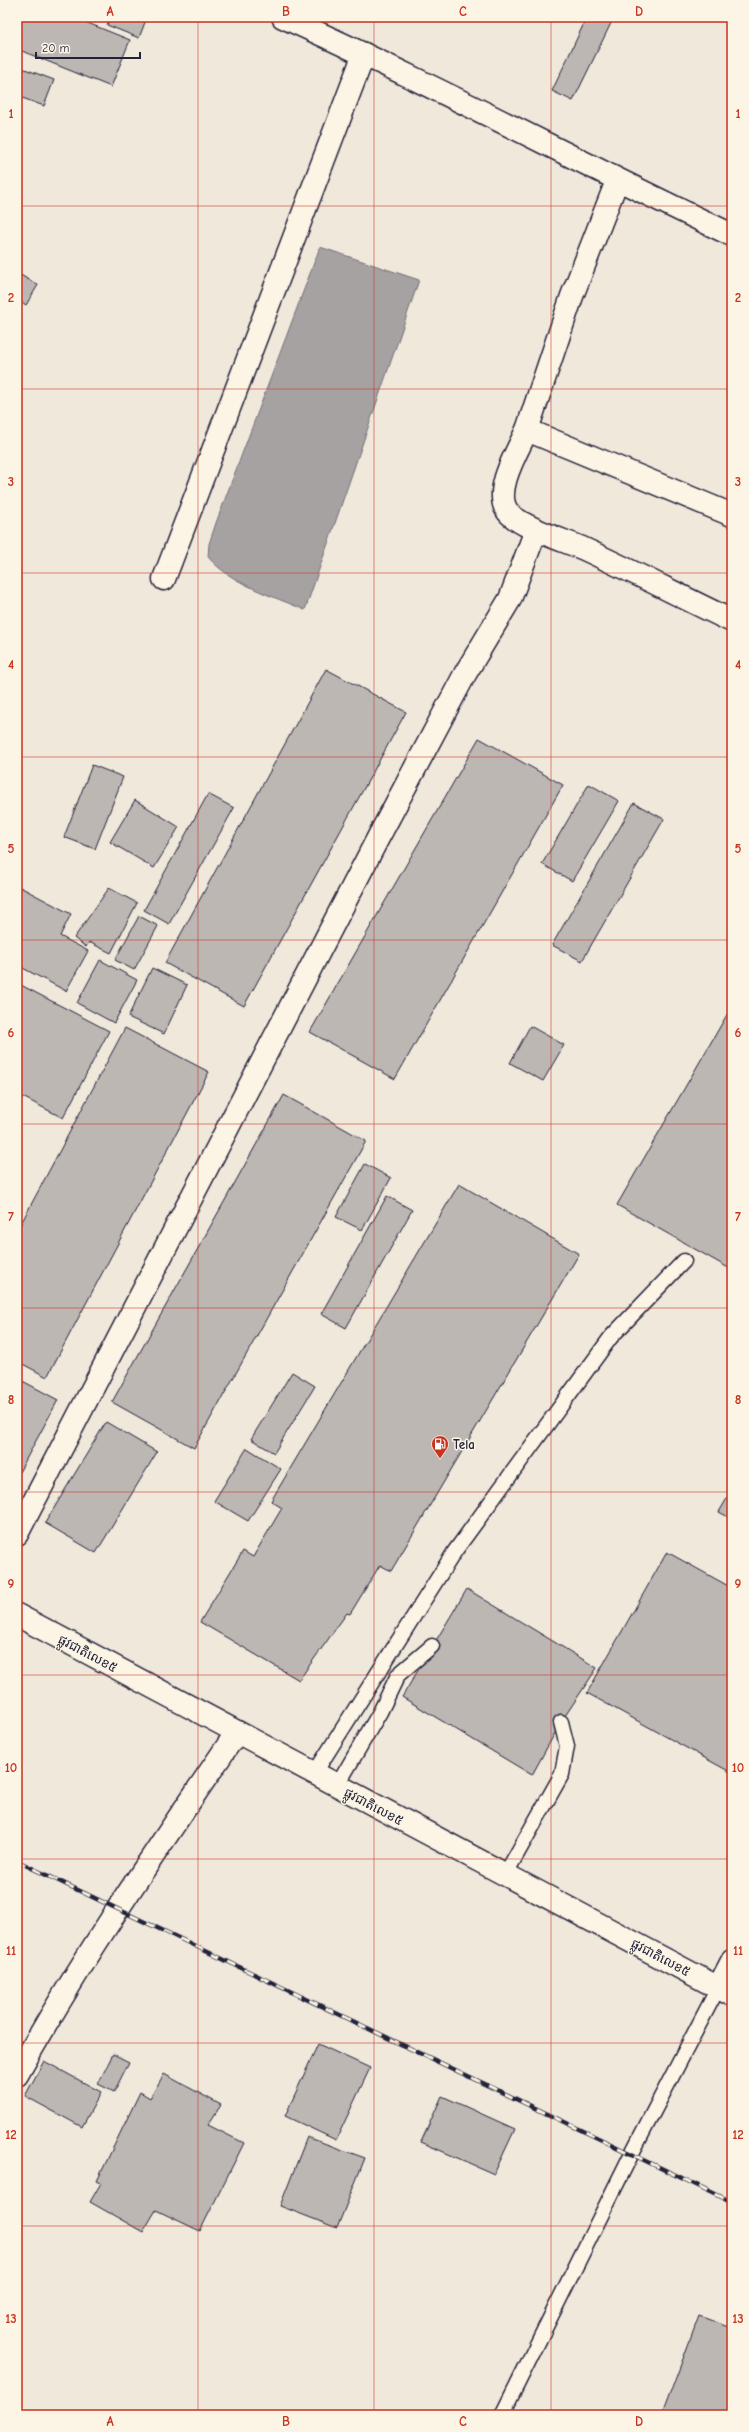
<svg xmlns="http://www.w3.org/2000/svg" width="749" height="2432" font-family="'Comic Neue','Noto Sans Khmer',sans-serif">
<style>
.water{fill:#a6a2a2;stroke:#716f79}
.building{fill:#bcb7b3;stroke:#22223b}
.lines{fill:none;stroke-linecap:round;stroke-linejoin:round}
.lane-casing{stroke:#22223b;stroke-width:17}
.street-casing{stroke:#22223b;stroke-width:25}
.secondary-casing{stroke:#22223b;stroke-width:25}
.highway-casing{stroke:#22223b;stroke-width:25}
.lane{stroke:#fcf5e5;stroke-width:14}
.street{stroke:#fcf5e5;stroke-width:22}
.secondary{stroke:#fcf5e5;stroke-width:22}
.highway{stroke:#fcf5e5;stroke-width:22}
.rail-casing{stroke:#22223b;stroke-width:4.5}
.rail{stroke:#fcf5e5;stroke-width:3;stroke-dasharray:9;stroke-linecap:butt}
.grid{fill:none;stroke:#c8321e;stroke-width:1;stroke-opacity:0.55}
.labels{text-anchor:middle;stroke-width:3;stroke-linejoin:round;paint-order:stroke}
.poi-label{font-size:13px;font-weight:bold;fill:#22223b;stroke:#fcf5e5;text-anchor:start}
.street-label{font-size:13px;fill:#22223b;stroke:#fcf5e5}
.neatline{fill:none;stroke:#c8321e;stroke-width:1.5}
.grid-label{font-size:13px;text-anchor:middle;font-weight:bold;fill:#c8321e}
</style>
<rect width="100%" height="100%" fill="#efe8db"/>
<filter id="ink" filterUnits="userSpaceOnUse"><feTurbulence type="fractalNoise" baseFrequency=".025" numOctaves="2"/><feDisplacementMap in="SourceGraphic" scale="8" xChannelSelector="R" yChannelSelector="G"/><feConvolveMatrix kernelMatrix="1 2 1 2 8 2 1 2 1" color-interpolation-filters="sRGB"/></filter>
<g filter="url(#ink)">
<path class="water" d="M320,247L419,280L305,610C273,596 231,584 208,557L209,544L216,523Z"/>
<g class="building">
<polygon points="17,17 73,17 130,40 111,87 17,49"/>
<polygon points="110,17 147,17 139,38 107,25"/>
<polygon points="587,17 614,17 573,101 552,91"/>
<polygon points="17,66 54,80 44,106 17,96"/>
<polygon points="17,273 38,285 26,305 17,299"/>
<polygon points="326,669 406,712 244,1006 165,963"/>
<polygon points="479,738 563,785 395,1079 310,1032"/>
<polygon points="92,765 123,777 95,849 64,837"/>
<polygon points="589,784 619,801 572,881 542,864"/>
<polygon points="208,794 234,808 169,924 144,910"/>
<polygon points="135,800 179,827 154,868 110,842"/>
<polygon points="634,803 664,819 582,961 552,945"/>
<polygon points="20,887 71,914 60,936 88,951 66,991 17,965 17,891"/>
<polygon points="109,888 137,903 111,953 89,942 86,947 74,938"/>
<polygon points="139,916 158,926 134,970 115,960"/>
<polygon points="100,960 137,980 114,1023 77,1003"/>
<polygon points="152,968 187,985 164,1034 128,1017"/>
<polygon points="17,983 109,1031 63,1118 17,1094"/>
<polygon points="732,1006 732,1270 617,1205"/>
<polygon points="530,1026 564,1045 543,1081 510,1063"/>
<polygon points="125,1028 209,1072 47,1377 17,1361 17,1231"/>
<polygon points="284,1095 366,1141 194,1448 112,1402"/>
<polygon points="365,1164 391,1178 362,1230 336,1217"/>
<polygon points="459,1184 579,1254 391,1571 380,1565 350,1614 347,1613 299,1680 200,1622 243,1551 253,1557 282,1508 271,1501"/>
<polygon points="387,1196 412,1210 346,1328 321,1314"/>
<polygon points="292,1372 315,1386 274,1453 251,1439"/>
<polygon points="17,1378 58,1400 17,1476"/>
<polygon points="106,1422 157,1452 96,1553 45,1523"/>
<polygon points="247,1448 281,1469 248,1521 214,1501"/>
<polygon points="732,1490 732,1519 719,1512"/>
<polygon points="667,1552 732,1588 732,1773 587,1693"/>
<polygon points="467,1589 597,1668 561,1722 532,1775 402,1697"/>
<polygon points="318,2044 370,2068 336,2140 285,2116"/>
<polygon points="113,2054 129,2062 114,2092 98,2084"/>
<polygon points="44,2061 101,2092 82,2127 25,2096"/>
<polygon points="164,2074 221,2105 208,2125 244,2143 200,2231 156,2210 143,2232 90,2202 101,2183 97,2181 140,2092 150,2098"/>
<polygon points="442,2096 515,2129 494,2174 421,2142"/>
<polygon points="307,2137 365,2158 337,2228 280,2206"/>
<polygon points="699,2316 732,2328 732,2415 662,2415"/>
</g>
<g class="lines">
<g class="lane-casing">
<g id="lane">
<polyline points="314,1774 455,1551 611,1337 684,1261"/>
<polyline points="337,1786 380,1712 398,1675 432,1646"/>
<polyline points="505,1875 562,1774 567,1746 561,1722"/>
<polyline points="502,2415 632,2153 718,1988"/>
</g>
</g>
<g class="street-casing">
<g id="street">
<path d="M283,17C435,85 582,164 732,235"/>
<polyline points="527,430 572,296 617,181"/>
<path d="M732,515L527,430C518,450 492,492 508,512C520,527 563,540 582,548C632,571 682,597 732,621"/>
<polyline points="164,579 364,54"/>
<polyline points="17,1534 378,838 465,674 510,599 536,530"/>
<path d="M17,2075C83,1956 160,1845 237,1732"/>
</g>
</g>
<g class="secondary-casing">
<polyline id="secondary" points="718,1988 732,1961"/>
</g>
<g class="highway-casing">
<polyline id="highway" points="17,1615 732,1995"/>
</g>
<use href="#lane" class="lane"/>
<use href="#street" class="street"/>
<use href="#secondary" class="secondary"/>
<use href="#highway" class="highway"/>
<g class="rail-casing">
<polyline id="rail" points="17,1861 732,2202"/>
</g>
<use href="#rail" class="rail"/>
</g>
</g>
<path class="grid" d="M198,17V2415M374,17V2415M551,17V2415M17,206H732M17,389H732M17,573H732M17,757H732M17,940H732M17,1124H732M17,1308H732M17,1492H732M17,1675H732M17,1859H732M17,2043H732M17,2226H732"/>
<defs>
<g id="fuel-pin" transform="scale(0.9)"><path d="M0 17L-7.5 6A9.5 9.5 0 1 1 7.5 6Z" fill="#c8321e" stroke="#fcf5e5"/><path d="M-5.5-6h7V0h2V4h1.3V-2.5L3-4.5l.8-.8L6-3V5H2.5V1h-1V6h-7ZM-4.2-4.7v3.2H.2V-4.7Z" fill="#fff"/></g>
</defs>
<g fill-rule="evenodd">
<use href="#fuel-pin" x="440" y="1444"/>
</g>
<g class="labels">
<g class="poi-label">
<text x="453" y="1449">Tela</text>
</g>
<g class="street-label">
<text transform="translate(88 1653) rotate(28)" y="5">ផ្លូវជាតិលេខ៥</text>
<text transform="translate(374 1806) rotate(28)" y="5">ផ្លូវជាតិលេខ៥</text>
<text transform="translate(661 1957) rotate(28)" y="5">ផ្លូវជាតិលេខ៥</text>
</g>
</g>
<rect width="749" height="2432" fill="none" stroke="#fcf5e5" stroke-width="44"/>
<path d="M36 52v6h104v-6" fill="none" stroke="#22223b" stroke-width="2"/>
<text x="42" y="52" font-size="12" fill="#22223b" stroke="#fcf5e5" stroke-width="3" paint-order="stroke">20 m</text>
<rect x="22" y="22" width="705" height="2388" class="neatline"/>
<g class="grid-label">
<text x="110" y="16">A</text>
<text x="286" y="16">B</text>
<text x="463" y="16">C</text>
<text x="639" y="16">D</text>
<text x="11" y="118">1</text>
<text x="738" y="118">1</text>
<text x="11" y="302">2</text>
<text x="738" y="302">2</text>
<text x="11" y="486">3</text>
<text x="738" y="486">3</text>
<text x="11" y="669">4</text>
<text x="738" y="669">4</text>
<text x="11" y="853">5</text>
<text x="738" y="853">5</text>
<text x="11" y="1037">6</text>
<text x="738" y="1037">6</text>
<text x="11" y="1221">7</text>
<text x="738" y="1221">7</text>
<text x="11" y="1404">8</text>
<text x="738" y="1404">8</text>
<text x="11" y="1588">9</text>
<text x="738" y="1588">9</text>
<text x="11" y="1772">10</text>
<text x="738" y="1772">10</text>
<text x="11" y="1955">11</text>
<text x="738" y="1955">11</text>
<text x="11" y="2139">12</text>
<text x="738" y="2139">12</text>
<text x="11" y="2323">13</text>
<text x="738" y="2323">13</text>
<text x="110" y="2426">A</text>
<text x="286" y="2426">B</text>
<text x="463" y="2426">C</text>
<text x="639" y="2426">D</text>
</g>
</svg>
